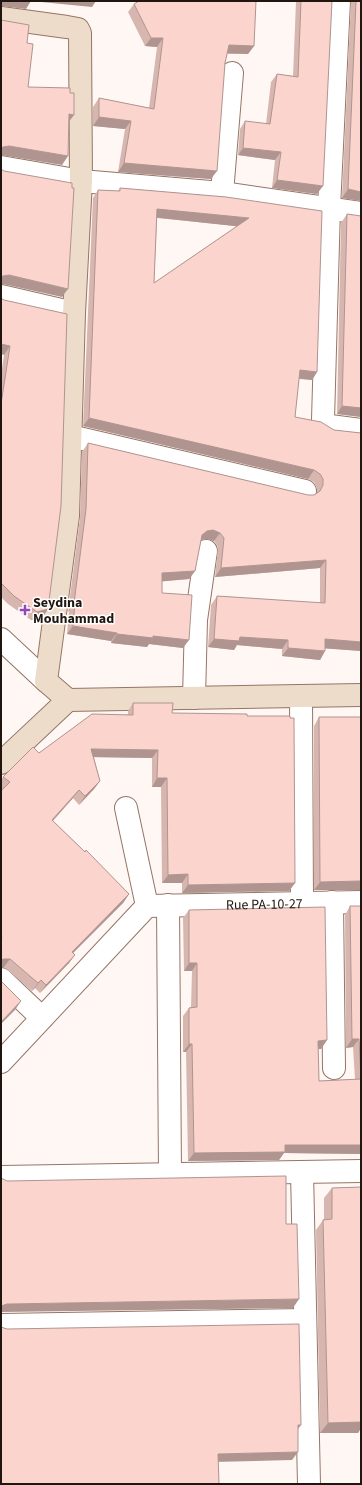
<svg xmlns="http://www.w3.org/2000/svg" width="362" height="1485" font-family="'Source Sans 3',sans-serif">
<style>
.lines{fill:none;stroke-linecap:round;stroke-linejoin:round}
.street-casing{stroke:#957566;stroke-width:24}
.secondary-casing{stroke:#957566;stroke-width:24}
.street{stroke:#fff;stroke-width:22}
.secondary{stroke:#eddcca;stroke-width:22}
.wall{fill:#d8b6b0;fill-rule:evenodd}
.shaded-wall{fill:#b09490}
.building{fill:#fbd4cd;stroke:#b09490;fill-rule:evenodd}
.poi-dot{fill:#9645b5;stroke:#fff;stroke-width:1.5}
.labels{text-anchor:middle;stroke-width:3;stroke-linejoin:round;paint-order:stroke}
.poi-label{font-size:14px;font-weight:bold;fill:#21150f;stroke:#fff;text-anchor:start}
.street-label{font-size:14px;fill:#21150f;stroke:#fff}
</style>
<rect width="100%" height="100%" fill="#fff7f4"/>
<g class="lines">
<g class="street-casing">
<g id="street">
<polyline points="339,1 329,208 323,420 330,426 361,430"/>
<polyline points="1,167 81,181 222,193 361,213"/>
<polyline points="222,193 232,73"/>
<polyline points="1,296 74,313"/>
<polyline points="70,436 305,491"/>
<polyline points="1,639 46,681"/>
<polyline points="301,696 302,903"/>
<polyline points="194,698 196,620 206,551"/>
<polyline points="126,808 147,906"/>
<polyline points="332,902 334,1068"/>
<polyline points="168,905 170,1174"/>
<polyline points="1,979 42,1018"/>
<path id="s1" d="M1,1062L147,906L361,902"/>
<polyline points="302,1172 309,1484"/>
<polyline points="1,1177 361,1171"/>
<polyline points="1,1325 305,1320"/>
</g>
</g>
<g class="secondary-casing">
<g id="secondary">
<polyline points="1,18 67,27 78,29 80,33 81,181 74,313 68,516 46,681 68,700 361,695"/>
<polyline points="1,763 68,700"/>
</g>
</g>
<use href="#street" class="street"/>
<use href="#secondary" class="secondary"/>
</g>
<g class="wall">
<polygon points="296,1 332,1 317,194 272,188 275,160 238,155 240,129 245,121 266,124 271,82 277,74 293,76"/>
<polygon points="351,1 361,1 361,201 342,198"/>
<polygon points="134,4 254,46 248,54 227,54 225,63 211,179 118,172 125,129 93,126 93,107 99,98 149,108 157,47 145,46 128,12"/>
<path d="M120,188L226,197L317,372L312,380L299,379L295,417L334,430L361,433V651L325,648V651L320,660L282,656V649L237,645L234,650L208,647L211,605L217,596L320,603V568L215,577L218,547L214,541L207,539L201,540L195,571L189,579L162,581V593L183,648L149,644L147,647L111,643V641L67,634L69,611L68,612L80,518L82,452L88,443L308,495H314L317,493V488L314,482L308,479L83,426L93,198L98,190L118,191ZM157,218L237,226L154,283Z"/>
<polygon points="347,214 361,417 337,414 341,223"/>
<polygon points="4,300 48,609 42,618 31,620 8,604 1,597 1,375 4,355"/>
<polygon points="133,703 172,713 247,716 295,883 289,891 182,893 182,883 162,883 161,787 152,787 152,758 94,757 100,781 94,789 79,805 73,798 53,821 129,894 123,903 73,953 69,963 40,993 35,988 32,991 4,967 1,967 1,791 2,789 1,788 1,780 3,777 39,753 128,714 128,711"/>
<polygon points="319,717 361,890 314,890 314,726"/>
<polygon points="350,906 361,906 361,1154 284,1153 279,1160 188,1161 186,1052 183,1052 183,1016 189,1008 191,1007 192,971 184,971 183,918 189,910 327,1040 321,1049 318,1049 319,1081 355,1079 353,1047 346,1048 345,915"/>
<polygon points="361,1187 361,1428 358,1433 320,1433 316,1230 323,1220 324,1219 324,1198 332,1188"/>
</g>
<g class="shaded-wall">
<polygon points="1,1 96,1 92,7 31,1 26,9 1,6"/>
<polygon points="151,38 163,38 157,47 145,46"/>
<polygon points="229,45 254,46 248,54 223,53"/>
<polygon points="69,114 74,115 68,123"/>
<polygon points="99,117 131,121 125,129 93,126"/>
<polygon points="9,146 68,156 62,165 1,155 1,148 3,147"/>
<polygon points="243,148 281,152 275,160 238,155"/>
<polygon points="124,163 217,171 211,179 118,172"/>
<polygon points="277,180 323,186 317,194 272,188"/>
<polygon points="348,189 361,192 361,201 342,198"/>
<polygon points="157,209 249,218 243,227 151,217"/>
<polygon points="9,275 68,289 62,297 3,284 1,284 1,277 3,276"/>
<polygon points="1,344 10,346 4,355 1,354"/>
<polygon points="300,370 317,372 312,380 294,378"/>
<polygon points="342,406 361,408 361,417 337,414"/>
<polygon points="89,418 314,470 308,479 83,426"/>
<polygon points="213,530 220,533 214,541 207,539 201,540 202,535 207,531"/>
<polygon points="326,560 320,568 215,577 221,568"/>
<polygon points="195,571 189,579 156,582 162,573"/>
<polygon points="74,603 75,603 69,611 68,612"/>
<polygon points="48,609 42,618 31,620 37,612"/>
<polygon points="73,626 117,633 111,641 67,634"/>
<polygon points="117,634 153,636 189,640 183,648 149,644 147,647 111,643"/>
<polygon points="240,637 288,640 282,649 237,645 234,650 208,647 214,639"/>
<polygon points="325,639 361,642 361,651 319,648"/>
<polygon points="288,648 325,651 320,660 282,656"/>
<polygon points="91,749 158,750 152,758 86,757"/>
<polygon points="157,778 167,778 161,787 152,787"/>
<polygon points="100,781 94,789 79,805 85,796"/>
<polygon points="79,790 73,798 46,828 52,820"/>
<polygon points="188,874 182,883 162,883 168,875"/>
<polygon points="361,881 361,890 314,890 320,882"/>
<polygon points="295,883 289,891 182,893 188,885"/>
<polygon points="129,894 123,903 66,960 72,952"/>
<polygon points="75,955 69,963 40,993 46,985"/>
<polygon points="4,959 10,959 4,967 1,967 1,960"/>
<polygon points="189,963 197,963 192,971 184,971"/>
<polygon points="41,980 35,988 32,991 38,983"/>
<polygon points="21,1001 15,1010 1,1024 1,1022"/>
<polygon points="352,1039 359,1039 353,1047 346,1048"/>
<polygon points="327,1040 321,1049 312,1049 318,1041"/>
<polygon points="189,1044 192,1044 186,1052 183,1052"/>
<polygon points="285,1145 361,1145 361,1154 284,1153 279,1160 188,1161 194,1153"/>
<polygon points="299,1299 293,1308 1,1312 1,1306 7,1304"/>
<polygon points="361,1422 361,1428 358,1433 320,1433 328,1423"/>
<polygon points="298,1425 301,1425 295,1433"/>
<polygon points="298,1452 292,1460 212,1462 218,1454"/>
</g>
<g class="building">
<polygon points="139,1 256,1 254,46 229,45 225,63 217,171 124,163 131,121 99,117 99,98 154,109 163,38 151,38 134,4"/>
<polygon points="301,1 332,1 323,186 277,180 281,152 243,148 245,121 270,124 277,74 298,77"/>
<polygon points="356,1 361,1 361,192 348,189"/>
<polygon points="1,20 29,25 27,43 33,44 28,87 70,88 70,93 74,93 74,115 69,114 68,156 9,146 3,147 1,148"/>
<polygon points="1,169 4,171 72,183 72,188 74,188 68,289 9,275 3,276 1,277"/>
<path d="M120,188L226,197L322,211L317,372L300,370L295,417L321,422L334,430L361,433V642L325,639V651L288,648V640L240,637L239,641L214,639L217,596L325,603L326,560L221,568L224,538L220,533L213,530L207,531L202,535L195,571L162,573V593L192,595L189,640L153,636V638L117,634V633L73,626L75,603H74L86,509L88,443L308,495H314L320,491L323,485V479L320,474L314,470L89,418L98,190L120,191ZM157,209L249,218L154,283Z"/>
<polygon points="347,214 361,216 361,408 342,406"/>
<polygon points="1,298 4,300 67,314 61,506 48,609 37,612 14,596 1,583 1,404 10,346 1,344"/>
<polygon points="133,703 173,703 172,713 247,714 247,716 290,716 290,718 294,718 295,883 188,885 188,874 168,875 167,778 157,778 158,750 91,749 100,781 85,796 79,790 52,820 85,852 86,850 129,894 72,952 75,955 46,985 41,980 38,983 10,959 4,959 1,960 1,939 2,938 1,936 1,791 10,782 3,777 33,747 39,753 92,714 133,715"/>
<polygon points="319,717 361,717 361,881 320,882"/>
<polygon points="350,906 361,906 361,1145 285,1145 285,1152 194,1153 192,1044 189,1044 189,1008 197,1007 197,963 189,963 189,910 325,907 327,1040 318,1041 319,1081 361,1079 359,1039 352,1039"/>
<polygon points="1,981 21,1001 1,1022"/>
<polygon points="286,1176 286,1224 297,1224 299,1299 7,1304 1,1306 1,1178 7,1181"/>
<polygon points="361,1187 361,1422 328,1423 323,1220 332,1219 332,1188"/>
<polygon points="299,1324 301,1425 298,1425 298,1452 218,1454 219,1484 1,1484 1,1327 7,1329"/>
</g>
<path class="poi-dot" d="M23 604h4v4h4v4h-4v4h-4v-4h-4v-4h4z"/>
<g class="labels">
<g class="poi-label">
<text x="33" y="607">Seydina<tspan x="33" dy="16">Mouhammad</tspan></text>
</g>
<g class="street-label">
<text dy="5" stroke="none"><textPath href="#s1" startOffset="331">Rue PA-10-27</textPath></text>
</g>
</g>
<rect width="362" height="1485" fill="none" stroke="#21150f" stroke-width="4"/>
</svg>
